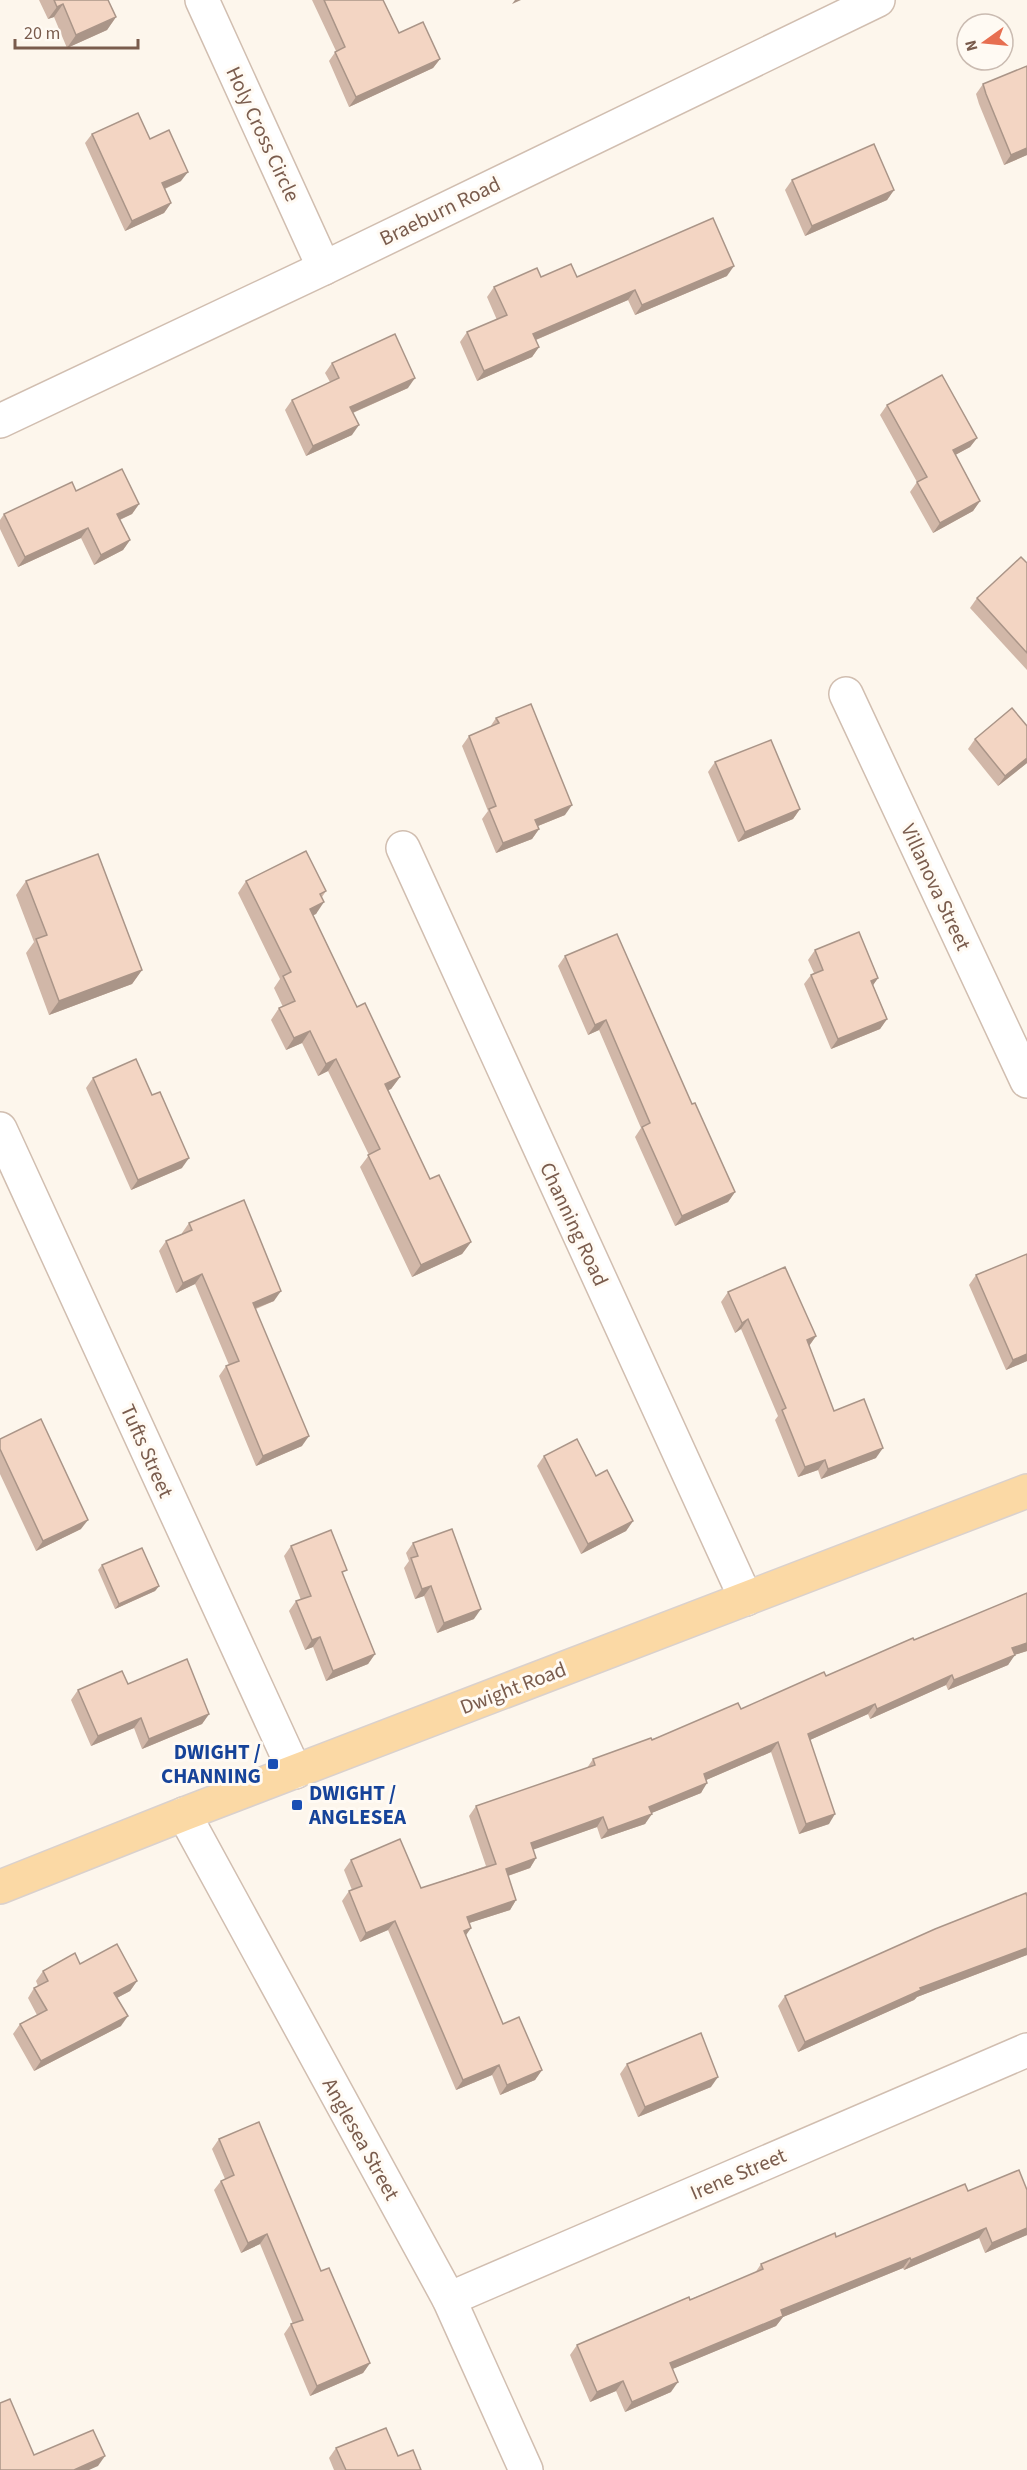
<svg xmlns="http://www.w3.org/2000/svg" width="1027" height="2470" font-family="'Source Sans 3',sans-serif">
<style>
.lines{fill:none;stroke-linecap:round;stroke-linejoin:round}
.minor-casing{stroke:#d1beb0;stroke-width:36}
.major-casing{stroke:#dad1cd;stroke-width:36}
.minor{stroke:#fff;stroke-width:33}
.major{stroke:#fbd9a5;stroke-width:33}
.wall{fill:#d1b7a8}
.shaded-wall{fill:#aa9588}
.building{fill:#f3d5c3;stroke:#aa9588;stroke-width:1.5}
.transit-dot{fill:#1a4fb4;stroke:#fffaf3;stroke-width:2}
.labels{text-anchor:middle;stroke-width:6;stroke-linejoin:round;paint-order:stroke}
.street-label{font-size:21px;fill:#7a5c4d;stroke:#fffaf3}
.transit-label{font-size:21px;font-weight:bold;fill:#164399;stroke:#fffaf3;text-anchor:end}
</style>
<rect width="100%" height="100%" fill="#fdf6ec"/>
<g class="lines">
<g class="minor-casing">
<g id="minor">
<polyline points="202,0 324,268"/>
<polyline points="0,421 324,268 878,0"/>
<polyline points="846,694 1027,1081"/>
<polyline points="403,848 746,1599"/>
<polyline points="0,1129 295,1772"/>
<polyline points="184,1814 449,2299 526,2470"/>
<polyline points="449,2299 1027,2050"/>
</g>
</g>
<g class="major-casing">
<polyline id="major" points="0,1887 184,1814 1027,1491"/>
</g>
<use href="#minor" class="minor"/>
<use href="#major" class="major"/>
</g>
<g class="wall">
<polygon points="39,0 108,0 116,17 107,30 67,48 54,17 48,19"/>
<polygon points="312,0 383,0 399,33 440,59 433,68 349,107 329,61 336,51"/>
<polygon points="1027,66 1027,155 1004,165 979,104 976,94 983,84"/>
<polygon points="92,134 150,139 181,181 165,189 171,203 164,213 125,231 85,143"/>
<polygon points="792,180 894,190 887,200 805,236 785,190"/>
<polygon points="727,276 635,315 628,300 536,340 539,347 532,357 477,381 460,342 467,332 497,320 487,297 494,287 541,277"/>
<polygon points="332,363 408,388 353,413 352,435 306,456 285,410 292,400 330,382 325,373"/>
<polygon points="887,405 977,438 970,447 955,455 980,501 973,511 933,533 910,492 917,482 880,415"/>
<polygon points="76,491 139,504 132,514 120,520 130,540 123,550 94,565 81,538 18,567 0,529 0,520 4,514"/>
<polygon points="1027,563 1027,670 970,608 977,598"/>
<polygon points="496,718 565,815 538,826 539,829 532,839 496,853 482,819 488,811 462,746 469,736 490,727"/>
<polygon points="1027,726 1027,763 998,786 968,749 975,739"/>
<polygon points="715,762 800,809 793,819 738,842 708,772"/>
<polygon points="26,881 142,970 132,984 49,1015 26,953 34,942 16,895"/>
<polygon points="246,881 326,891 322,897 316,914 313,915 357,1007 400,1077 391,1089 388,1090 430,1179 471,1242 462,1254 412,1277 360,1167 369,1155 328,1071 318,1076 302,1043 286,1050 271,1020 279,1008 283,1007 274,988 280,979 238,893"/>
<polygon points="815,950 878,978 873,985 887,1019 880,1029 831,1049 804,984 811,975 814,973 808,960"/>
<polygon points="565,956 692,1104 735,1192 728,1202 675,1226 635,1137 641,1128 599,1030 588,1035 558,966"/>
<polygon points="93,1078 182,1168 131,1190 86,1088"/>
<polygon points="189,1223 274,1301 256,1309 302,1446 256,1466 219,1376 226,1366 229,1365 195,1284 176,1293 159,1251 166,1241 182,1234 182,1233"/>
<polygon points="1027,1254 1027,1361 1006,1370 969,1285 976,1275"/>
<polygon points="728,1292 816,1336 809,1346 834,1411 876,1458 821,1479 818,1470 798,1477 775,1420 778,1416 741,1329 735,1333 721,1302"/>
<polygon points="0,1439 81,1529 36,1551 0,1474"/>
<polygon points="544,1456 596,1476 633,1521 626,1531 581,1554 537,1466"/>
<polygon points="413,1543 474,1619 437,1633 424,1596 415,1599 404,1568 409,1561 406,1553"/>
<polygon points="291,1546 343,1575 375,1654 368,1664 326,1681 313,1647 305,1650 289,1611 296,1601 301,1600 284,1556"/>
<polygon points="102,1565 159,1586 155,1591 115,1609 98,1570"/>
<polygon points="1027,1593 1027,1651 1014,1655 1008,1665 948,1690 946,1685 870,1719 868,1714 810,1740 829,1824 799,1834 771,1752 706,1780 701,1793 651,1813 645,1824 601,1839 597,1827 533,1849 536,1858 530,1868 508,1876 516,1900 510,1910 469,1923 466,1935 503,2024 542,2070 535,2080 500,2095 492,2075 456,2090 388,1930 360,1942 342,1901 349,1891 352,1890 344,1870 351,1860 421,1888 486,1866 469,1816 476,1806 587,1768 593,1759 741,1709 826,1676"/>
<polygon points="128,1684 209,1714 202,1724 142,1749 134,1728 91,1746 71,1700 78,1690"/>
<polygon points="1027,1896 1027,1955 917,1997 914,2000 798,2052 778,2006 785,1996"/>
<polygon points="80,1964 137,1981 130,1991 117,1998 121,2026 34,2071 13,2034 20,2024 37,2015 28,1998 34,1988 38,1986 36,1981 43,1971"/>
<polygon points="627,2064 711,2087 638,2117 620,2074"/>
<polygon points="219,2139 321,2271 370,2363 363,2373 310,2396 284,2334 291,2324 293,2324 260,2244 241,2253 214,2190 221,2181 225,2179 212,2149"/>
<polygon points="1027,2190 1027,2235 985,2253 979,2238 904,2270 903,2268 783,2317 776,2326 672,2369 671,2392 625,2412 616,2391 590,2402 570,2355 577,2345 755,2273 761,2264 968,2191"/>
<polygon points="336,2448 398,2456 421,2470 334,2470 329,2458"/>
</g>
<g class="shaded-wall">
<polygon points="515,0 521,0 512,4"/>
<polygon points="63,4 54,17 48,19 57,7"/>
<polygon points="116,17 107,30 67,48 76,35"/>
<polygon points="440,59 433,68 349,107 356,97"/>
<polygon points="1027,148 1027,155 1004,165 1011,155"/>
<polygon points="188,172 181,181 155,193 162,183"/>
<polygon points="894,190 887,200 805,236 812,226"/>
<polygon points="171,203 164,213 125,231 132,221"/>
<polygon points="734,266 727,276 635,315 642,305"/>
<polygon points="635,290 628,300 526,344 533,334"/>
<polygon points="539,347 532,357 477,381 484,371"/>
<polygon points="415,378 408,388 343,417 350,407"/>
<polygon points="359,425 352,435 306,456 313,446"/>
<polygon points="977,438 970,447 946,460 953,450"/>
<polygon points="980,501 973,511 933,533 940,523"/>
<polygon points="139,504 132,514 110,524 117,514"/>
<polygon points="88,528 81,538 18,567 25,557"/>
<polygon points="130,540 123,550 94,565 101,555"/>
<polygon points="1027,758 1027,763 998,786 1005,776"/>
<polygon points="572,805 565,815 528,830 535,820"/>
<polygon points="800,809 793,819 738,842 745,832"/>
<polygon points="539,829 532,839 496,853 503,843"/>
<polygon points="324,902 316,914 301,921 310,909"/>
<polygon points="142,970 132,984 49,1015 59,1001"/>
<polygon points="878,978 871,988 871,981"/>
<polygon points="887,1019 880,1029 831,1049 838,1039"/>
<polygon points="606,1020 599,1030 588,1035 595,1025"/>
<polygon points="310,1031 302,1043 286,1050 294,1038"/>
<polygon points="336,1059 328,1071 318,1076 326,1064"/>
<polygon points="400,1077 391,1089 376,1096 385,1084"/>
<polygon points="189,1158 182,1168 131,1190 138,1180"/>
<polygon points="735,1192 728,1202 675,1226 682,1216"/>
<polygon points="471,1242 462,1254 412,1277 421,1265"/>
<polygon points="202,1274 195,1284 176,1293 183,1283"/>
<polygon points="281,1291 274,1301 246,1312 253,1303"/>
<polygon points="748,1319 741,1329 735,1333 742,1323"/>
<polygon points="816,1336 809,1346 807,1340"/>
<polygon points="1027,1354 1027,1361 1006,1370 1013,1360"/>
<polygon points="309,1436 302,1446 256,1466 263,1456"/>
<polygon points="883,1448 876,1458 821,1479 828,1469"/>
<polygon points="825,1460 818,1470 798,1477 805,1467"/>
<polygon points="88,1520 81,1529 36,1551 43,1541"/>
<polygon points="633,1521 626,1531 581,1554 588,1544"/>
<polygon points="159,1586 155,1591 115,1609 119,1604"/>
<polygon points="431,1586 424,1596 415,1599 422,1589"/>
<polygon points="481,1609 474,1619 437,1633 444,1623"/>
<polygon points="320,1637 313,1647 305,1650 312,1640"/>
<polygon points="1027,1643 1027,1651 1005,1658 1012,1648"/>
<polygon points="375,1654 368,1664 326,1681 333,1671"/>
<polygon points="1015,1655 1008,1665 948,1690 954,1680"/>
<polygon points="952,1675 946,1685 870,1719 877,1709"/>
<polygon points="875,1704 868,1714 801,1744 808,1734"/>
<polygon points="209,1714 202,1724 142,1749 149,1739"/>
<polygon points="141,1718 134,1728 91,1746 98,1736"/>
<polygon points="778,1742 771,1752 697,1784 704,1774"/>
<polygon points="707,1783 701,1793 642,1817 649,1807"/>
<polygon points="652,1814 645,1824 601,1839 608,1830"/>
<polygon points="835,1814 829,1824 799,1834 806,1824"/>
<polygon points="603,1817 597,1827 524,1853 531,1843"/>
<polygon points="536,1858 530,1868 499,1879 506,1869"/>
<polygon points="516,1900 510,1910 460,1926 467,1917"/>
<polygon points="395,1921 388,1930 360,1942 366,1933"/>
<polygon points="471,1928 464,1938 464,1931"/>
<polygon points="1027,1948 1027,1955 917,1997 914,2000 798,2052 805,2042 920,1988"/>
<polygon points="137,1981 130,1991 107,2003 114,1993"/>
<polygon points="128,2016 121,2026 34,2071 41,2061"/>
<polygon points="499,2065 492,2075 456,2090 463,2080"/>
<polygon points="542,2070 535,2080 500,2095 507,2085"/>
<polygon points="718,2077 711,2087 638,2117 645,2107"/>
<polygon points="986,2228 979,2238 904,2270 911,2260"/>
<polygon points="1027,2228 1027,2235 985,2253 992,2243"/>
<polygon points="267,2234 260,2244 241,2253 248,2243"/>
<polygon points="910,2258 903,2268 783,2317 776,2326 663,2373 670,2363 781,2310"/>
<polygon points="370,2363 363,2373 310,2396 317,2386"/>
<polygon points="623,2381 616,2391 590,2402 597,2392"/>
<polygon points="678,2382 671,2392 625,2412 632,2402"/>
<polygon points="105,2456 98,2466 89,2470 74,2470"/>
</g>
<g class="building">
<polygon points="54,0 108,0 116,17 76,35 63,4 57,7"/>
<polygon points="324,0 383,0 399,33 423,22 440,59 356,97 335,52 345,47"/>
<polygon points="1027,66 1027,148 1011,155 986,94 983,84"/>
<polygon points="138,113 150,139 169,130 188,172 162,183 171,203 132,221 92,134"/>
<polygon points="874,144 894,190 812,226 792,180"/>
<polygon points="713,218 734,266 642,305 635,290 533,334 539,347 484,371 467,332 507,315 494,287 537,268 541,277 571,264 577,277"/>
<polygon points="395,334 415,378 350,407 359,425 313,446 292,400 339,378 332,363"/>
<polygon points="942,375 977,438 953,450 980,501 940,523 917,482 927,477 887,405"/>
<polygon points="122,469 139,504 117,514 130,540 101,555 88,528 25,557 4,514 72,482 76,491"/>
<polygon points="1021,557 1027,563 1027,653 977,598"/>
<polygon points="531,704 572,805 535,820 539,829 503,843 489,809 496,806 469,736 499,723 496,718"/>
<polygon points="1012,708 1027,726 1027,758 1005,776 975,739"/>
<polygon points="771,740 800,809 745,832 715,762"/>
<polygon points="306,851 326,891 320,894 324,902 310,909 357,1007 365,1003 400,1077 385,1084 430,1179 439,1175 471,1242 421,1265 368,1155 380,1149 336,1059 326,1064 310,1031 294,1038 279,1008 295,1001 283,976 291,972 246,881"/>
<polygon points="98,854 142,970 59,1001 36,939 47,935 26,881"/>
<polygon points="859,932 878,978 871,981 887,1019 838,1039 811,975 823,970 815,950"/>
<polygon points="617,934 692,1104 695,1103 735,1192 682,1216 642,1127 650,1123 606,1020 595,1025 565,956"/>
<polygon points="136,1059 152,1095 160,1092 189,1158 138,1180 93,1078"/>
<polygon points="244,1200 281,1291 253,1303 309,1436 263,1456 226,1366 239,1361 202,1274 183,1283 166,1241 192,1230 189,1223"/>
<polygon points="1027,1254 1027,1354 1013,1360 976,1275"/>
<polygon points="785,1267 816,1336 807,1340 834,1411 864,1399 883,1448 828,1469 825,1460 805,1467 782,1410 786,1408 748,1319 742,1323 728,1292"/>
<polygon points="41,1419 88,1520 43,1541 0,1449 0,1439"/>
<polygon points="577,1439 596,1476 607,1470 633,1521 588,1544 544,1456"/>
<polygon points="452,1529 481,1609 444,1623 431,1586 422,1589 411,1558 418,1556 413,1543"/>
<polygon points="331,1530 347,1570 342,1572 375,1654 333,1671 320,1637 312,1640 296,1601 311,1596 291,1546"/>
<polygon points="142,1548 159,1586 119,1604 102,1565"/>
<polygon points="1027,1593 1027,1643 1012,1648 1015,1655 954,1680 952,1675 877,1709 875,1704 808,1734 835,1814 806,1824 778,1742 704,1774 707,1783 649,1807 652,1814 608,1830 603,1817 531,1843 536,1858 506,1869 516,1900 467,1917 471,1928 464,1931 503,2024 519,2017 542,2070 507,2085 499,2065 463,2080 395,1921 366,1933 349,1891 362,1886 351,1860 400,1839 421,1888 496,1864 476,1806 595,1765 593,1759 651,1738 652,1740 738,1703 741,1709 824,1672 826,1676 913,1638 914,1640"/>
<polygon points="187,1659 209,1714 149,1739 141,1718 98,1736 78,1690 122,1671 128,1684"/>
<polygon points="1026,1893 1027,1896 1027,1948 920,1988 921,1990 805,2042 785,1996 935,1929"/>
<polygon points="117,1944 137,1981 114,1993 128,2016 41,2061 20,2024 47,2010 34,1988 48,1981 43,1971 75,1953 80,1964"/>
<polygon points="701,2033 718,2077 645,2107 627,2064"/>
<polygon points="259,2122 321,2271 329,2268 370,2363 317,2386 291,2324 303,2320 267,2234 248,2243 221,2181 234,2175 219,2139"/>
<polygon points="1019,2170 1027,2190 1027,2228 992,2243 986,2228 911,2260 910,2258 781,2310 783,2316 670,2363 678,2382 632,2402 623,2381 597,2392 577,2345 689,2297 690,2300 763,2269 761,2264 835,2233 836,2237 965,2184 968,2191"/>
<polygon points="10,2399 34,2455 93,2430 105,2456 74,2470 0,2470 0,2403"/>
<polygon points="386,2428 398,2456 413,2450 421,2470 346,2470 336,2448"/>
</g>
<g class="transit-dot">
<rect x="267" y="1758" width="12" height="12" rx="3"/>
<rect x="291" y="1799" width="12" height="12" rx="3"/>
</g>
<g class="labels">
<g class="street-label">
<text transform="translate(263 134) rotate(65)" y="7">Holy Cross Circle</text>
<text transform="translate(440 211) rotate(-26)" y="7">Braeburn Road</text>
<text transform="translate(936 887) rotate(65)" y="7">Villanova Street</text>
<text transform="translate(574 1224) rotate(65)" y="7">Channing Road</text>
<text transform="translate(147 1451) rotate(66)" y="7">Tufts Street</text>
<text transform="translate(513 1688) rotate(-21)" y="7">Dwight Road</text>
<text transform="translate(361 2139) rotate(61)" y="7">Anglesea Street</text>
<text transform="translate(738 2174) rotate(-23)" y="7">Irene Street</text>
</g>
<g class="transit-label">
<text x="261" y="1759">DWIGHT /<tspan x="261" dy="24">CHANNING</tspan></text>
<text x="309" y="1800" text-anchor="start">DWIGHT /<tspan x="309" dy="24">ANGLESEA</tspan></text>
</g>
</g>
<g transform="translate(985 42) rotate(255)"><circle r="28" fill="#fffaf3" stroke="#cabbb1" stroke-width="1.5"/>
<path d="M0-4.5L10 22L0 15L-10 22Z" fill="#e76f51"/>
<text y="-9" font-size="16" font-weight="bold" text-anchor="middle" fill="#7a5c4d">N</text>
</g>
<path d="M15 39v9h123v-9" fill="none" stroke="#7a5c4d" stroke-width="3"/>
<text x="24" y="39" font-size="18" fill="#7a5c4d" stroke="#fffaf3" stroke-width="4.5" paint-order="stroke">20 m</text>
</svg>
